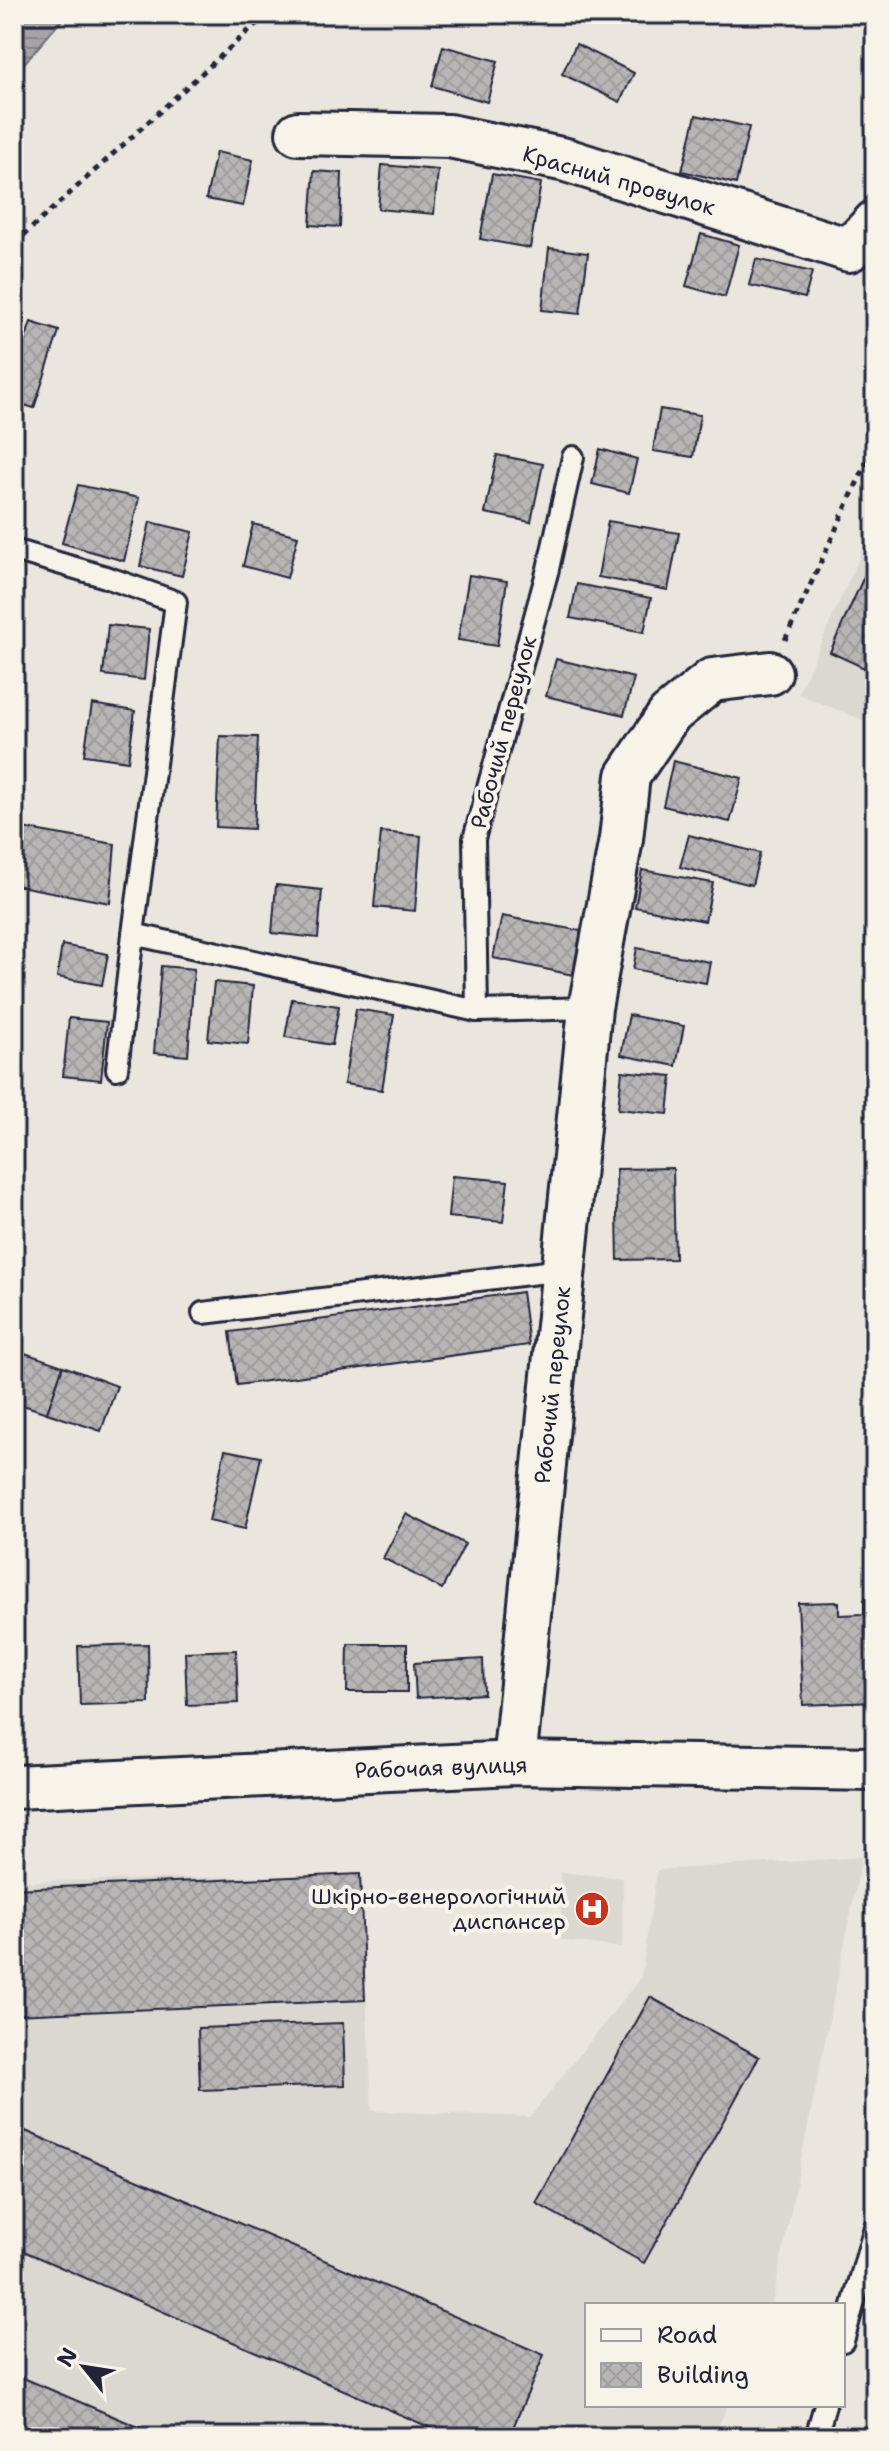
<svg xmlns="http://www.w3.org/2000/svg" width="889" height="2451" font-family="'Shantell Sans',sans-serif">
<style>
.built{fill:#dbd8d2}
.water{fill:url(#water-rules);stroke:#716f7b;stroke-width:2}
.building{fill:url(#building-cross-hatch);stroke:#22223b;stroke-width:2}
.lines{fill:none;stroke-linecap:round;stroke-linejoin:round}
.service-casing{stroke:#22223b;stroke-width:26}
.minor-casing{stroke:#22223b;stroke-width:48}
.path{stroke:#22223b;stroke-width:5;stroke-dasharray:6 6;stroke-linecap:butt}
.service{stroke:#f7f3e8;stroke-width:20}
.minor{stroke:#f7f3e8;stroke-width:42}
.labels{text-anchor:middle;stroke-width:8;stroke-linejoin:round;paint-order:stroke}
.street-label{font-size:22px;fill:#22223b;stroke:#f7f3e8}
.poi-label{font-size:22px;fill:#22223b;stroke:#f7f3e8;text-anchor:end}
</style>
<defs>
<pattern id="water-rules" width="6" height="5" patternUnits="userSpaceOnUse" patternTransform="scale(2)"><rect width="6" height="5" fill="#a6a3a6"/><path d="M0 2.5h6" fill="none" stroke="#878488"/></pattern>
<pattern id="building-cross-hatch" width="8" height="8" patternUnits="userSpaceOnUse" patternTransform="scale(2)"><rect width="8" height="8" fill="#b8b6b5"/><path d="M0 0l8 8M0 8l8-8" fill="none" stroke="#9e9c9d"/></pattern>
</defs>
<rect width="100%" height="100%" fill="#eae6de"/>
<filter id="ink" filterUnits="userSpaceOnUse"><feTurbulence type="fractalNoise" baseFrequency=".0125" numOctaves="2"/><feDisplacementMap in="SourceGraphic" scale="16" xChannelSelector="R" yChannelSelector="G"/><feConvolveMatrix kernelMatrix="1 2 1 2 8 2 1 2 1" color-interpolation-filters="sRGB"/></filter>
<g filter="url(#ink)">
<g class="built">
<polygon points="875,522 875,725 798,694"/>
<polygon points="862,1857 772,2305 587,2305 587,2405 728,2405 713,2437 14,2437 14,1882 360,1874 372,2111 530,2117 641,1977 657,1870"/>
<polygon points="560,1872 623,1878 622,1948 562,1940"/>
</g>
<polygon class="water" points="14,14 67,14 14,75"/>
<g class="building">
<polygon points="576,44 634,73 620,102 562,74"/>
<polygon points="443,46 498,61 487,102 432,86"/>
<polygon points="696,115 749,127 736,184 682,171"/>
<polygon points="216,152 253,160 243,206 206,199"/>
<polygon points="382,165 438,170 434,214 378,209"/>
<polygon points="314,171 342,173 340,227 310,225"/>
<polygon points="492,174 541,183 530,248 480,239"/>
<polygon points="701,234 739,245 725,297 686,286"/>
<polygon points="549,248 588,253 580,314 542,310"/>
<polygon points="756,259 812,272 805,298 749,285"/>
<polygon points="31,322 59,331 34,408 14,402 14,373"/>
<polygon points="660,409 700,415 693,457 653,451"/>
<polygon points="600,449 637,459 629,493 592,484"/>
<polygon points="497,455 543,464 531,522 485,513"/>
<polygon points="78,485 139,498 124,561 62,543"/>
<polygon points="608,521 679,533 668,590 598,577"/>
<polygon points="150,522 193,532 182,576 140,566"/>
<polygon points="253,524 298,536 287,578 243,566"/>
<polygon points="875,552 875,673 830,652"/>
<polygon points="469,575 507,581 497,646 458,640"/>
<polygon points="577,584 651,598 644,632 570,618"/>
<polygon points="108,625 149,629 144,680 103,675"/>
<polygon points="556,659 634,678 624,715 546,696"/>
<polygon points="92,704 135,711 128,761 84,755"/>
<polygon points="220,736 258,737 254,829 216,827"/>
<polygon points="673,761 742,778 730,822 663,806"/>
<polygon points="22,828 115,844 110,903 14,885"/>
<polygon points="381,832 421,836 415,911 374,907"/>
<polygon points="689,835 760,853 752,885 680,867"/>
<polygon points="642,870 713,883 705,921 635,907"/>
<polygon points="276,885 322,890 318,938 272,933"/>
<polygon points="502,916 581,931 573,975 493,958"/>
<polygon points="62,945 108,954 102,985 57,977"/>
<polygon points="637,948 710,962 706,983 633,969"/>
<polygon points="161,966 194,969 188,1056 154,1053"/>
<polygon points="214,982 253,986 248,1044 208,1040"/>
<polygon points="292,999 339,1006 332,1045 285,1037"/>
<polygon points="356,1009 394,1015 382,1090 344,1084"/>
<polygon points="629,1015 684,1026 676,1066 621,1055"/>
<polygon points="69,1018 107,1022 101,1080 63,1076"/>
<polygon points="622,1071 672,1076 668,1114 618,1109"/>
<polygon points="673,1168 675,1259 618,1260 616,1169"/>
<polygon points="452,1176 508,1181 503,1222 448,1217"/>
<polygon points="522,1292 529,1345 237,1385 230,1332"/>
<polygon points="16,1350 63,1366 47,1413 14,1402"/>
<polygon points="63,1366 117,1386 101,1431 47,1413"/>
<polygon points="225,1450 261,1457 245,1529 209,1521"/>
<polygon points="406,1514 465,1544 442,1589 383,1558"/>
<polygon points="875,1599 875,1702 803,1705 798,1603 839,1602 839,1615 864,1614 864,1600"/>
<polygon points="148,1644 149,1703 80,1705 78,1646"/>
<polygon points="348,1644 407,1644 407,1692 347,1692"/>
<polygon points="236,1650 238,1703 187,1705 185,1652"/>
<polygon points="483,1659 484,1694 416,1698 414,1663"/>
<polygon points="360,1874 365,2000 14,2015 14,1889"/>
<polygon points="650,1997 759,2057 644,2263 536,2203"/>
<polygon points="343,2023 345,2085 200,2090 198,2028"/>
<polygon points="14,2126 544,2355 509,2437 452,2437 14,2247"/>
<polygon points="14,2374 162,2437 14,2437"/>
</g>
<g class="lines">
<g class="service-casing">
<g id="service">
<polyline points="14,550 106,577 176,602 133,934 477,1011 590,1008"/>
<polyline points="477,1011 474,839 548,569 573,457"/>
<polyline points="117,1069 133,934"/>
<polyline points="203,1313 563,1270"/>
<polyline points="843,2341 875,2227"/>
<polyline points="816,2437 825,2405"/>
</g>
</g>
<g class="minor-casing">
<g id="minor">
<polyline points="298,133 449,136 566,160 849,250 875,222"/>
<polyline points="514,1763 590,1008 621,839 628,776 669,715 712,680 770,673"/>
<polyline points="14,1787 514,1763 875,1769"/>
</g>
</g>
<g class="path">
<polyline points="14,244 267,14"/>
<polyline points="785,640 875,444"/>
</g>
<use href="#service" class="service"/>
<use href="#minor" class="minor"/>
</g>
</g>
<defs>
<g id="hospital-disc" transform="scale(1.8)"><circle r="9.5" fill="#c8321e" stroke="#f7f3e8"/><path d="M-5-5h3v3.5h4V-5h3V5h-3V1.5h-4V5h-3Z" fill="#fff"/></g>
</defs>
<g fill-rule="evenodd">
<use href="#hospital-disc" x="592" y="1909"/>
</g>
<g class="labels">
<g class="street-label">
<text transform="translate(619 180) rotate(16)" y="8">Красний провулок</text>
<text transform="translate(503 732) rotate(-75)" y="8">Рабочий переулок</text>
<text transform="translate(552 1385) rotate(-84)" y="8">Рабочий переулок</text>
<text transform="translate(441 1767) rotate(-2)" y="8">Рабочая вулиця</text>
</g>
<g class="poi-label">
<text x="566" y="1904">Шкірно-венерологічний<tspan x="566" dy="25">диспансер</tspan></text>
</g>
</g>
<rect width="889" height="2451" fill="none" stroke="#f7f3e8" stroke-width="48"/>
<rect x="24" y="24" width="841" height="2403" fill="none" stroke="#22223b" stroke-width="3" filter="url(#ink)"/>
<rect x="585" y="2303" width="260" height="104" fill="#f7f3e8" stroke="#a29fa3" stroke-width="2"/>
<rect x="601" y="2329" width="40" height="12" fill="#f7f3e8" stroke="#a29fa3" stroke-width="2"/>
<text x="657" y="2343" font-size="24" fill="#22223b">Road</text>
<rect x="601" y="2363" width="40" height="24" fill="url(#building-cross-hatch)" stroke="#a29fa3" stroke-width="2"/>
<text x="657" y="2383" font-size="24" fill="#22223b">Building</text>
<g transform="translate(84 2367) rotate(300)" stroke="#f7f3e8" stroke-width="6" paint-order="stroke">
<path d="M0-6L14 30L0 20L-14 30Z" fill="#22223b"/>
<text y="-12" font-size="22" font-weight="bold" text-anchor="middle" fill="#22223b">N</text>
</g>
</svg>
